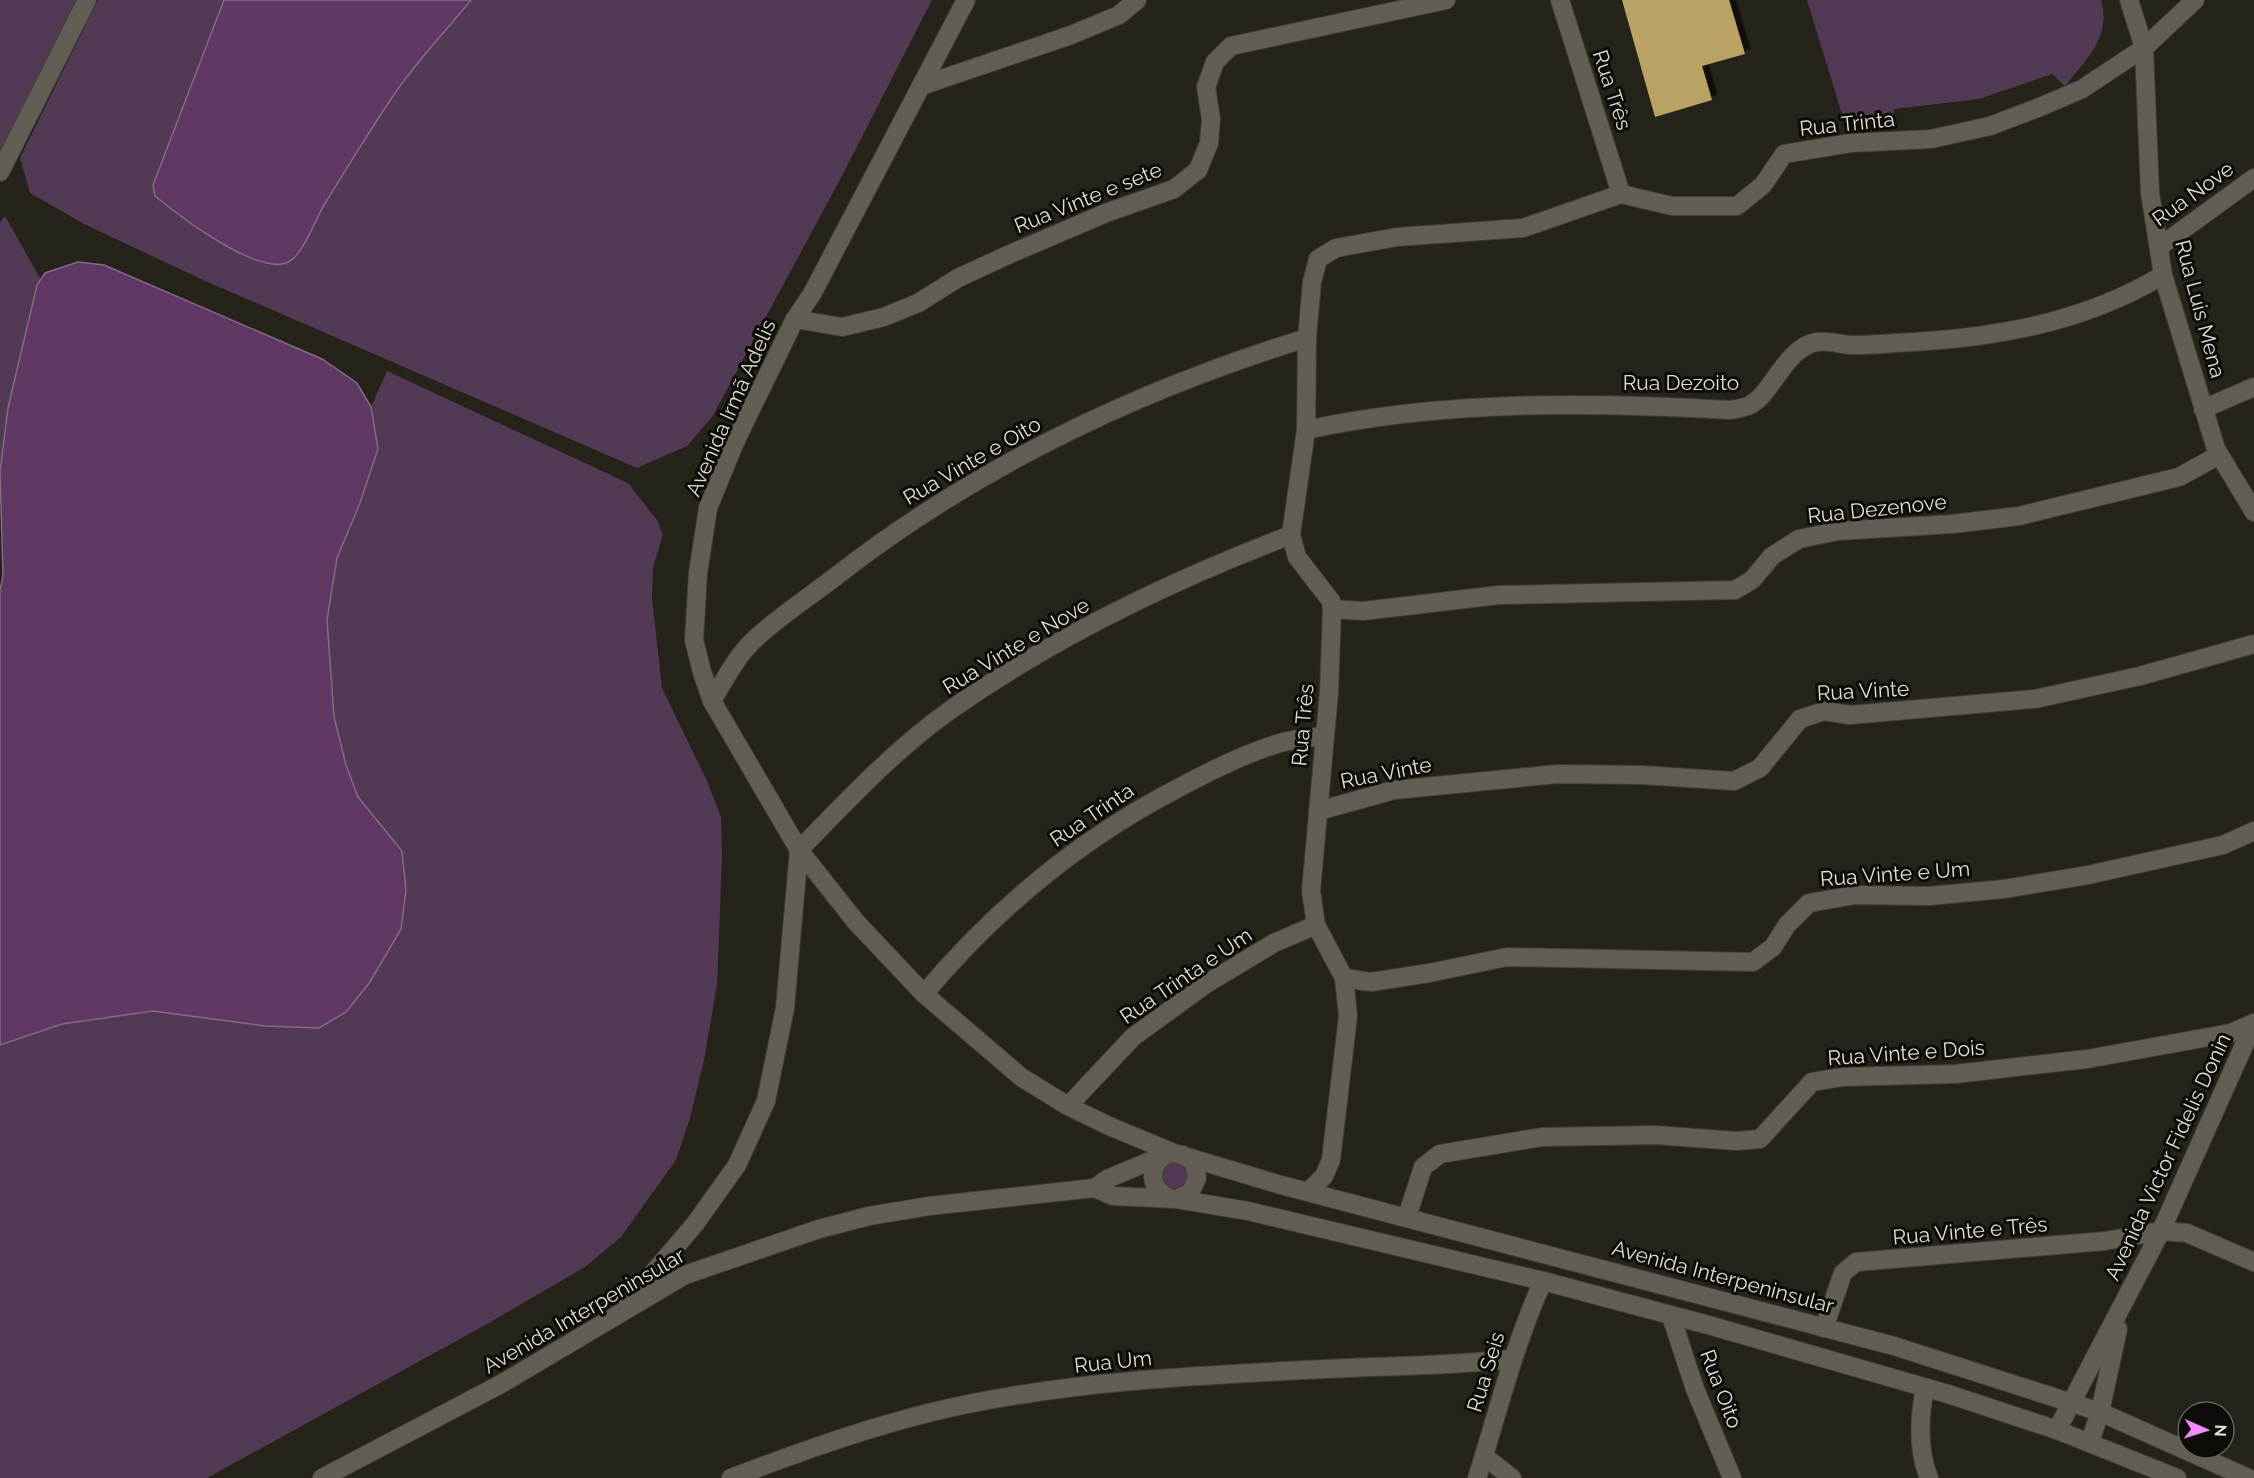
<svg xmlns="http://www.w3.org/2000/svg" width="2254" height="1478" font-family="Raleway,sans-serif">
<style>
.green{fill:#523a55}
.water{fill:#5f3863;stroke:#856a86;stroke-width:1.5}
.building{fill:#baa265;filter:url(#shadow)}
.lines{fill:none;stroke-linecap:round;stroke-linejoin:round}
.minor-casing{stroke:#413e37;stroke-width:20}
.minor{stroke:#625e54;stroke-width:18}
.labels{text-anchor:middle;stroke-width:6;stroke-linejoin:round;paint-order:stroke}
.street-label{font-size:21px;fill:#dfddd7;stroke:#0e0c08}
</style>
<defs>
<filter id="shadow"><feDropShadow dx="5.5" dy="-5.5" stdDeviation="0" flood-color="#0009"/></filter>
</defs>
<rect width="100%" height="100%" fill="#26231a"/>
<g class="green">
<polygon points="0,0 81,0 0,160"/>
<polygon points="98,0 932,0 843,174 712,417 687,446 637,468 203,280 84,224 30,193 20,158"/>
<path d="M1807,0H2101C2112,36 2086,60 2065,86L2052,74L1979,99L1894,109L1892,126L1845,124Z"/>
<polygon points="5,216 41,280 8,408 0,472 0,222"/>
<polygon points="387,371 628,483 657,520 663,535 653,567 652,598 662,688 707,781 721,817 722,856 717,985 704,1060 690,1118 676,1160 621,1237 585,1267 487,1324 207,1478 0,1478 0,1045 62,1024 153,1011 265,1026 319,1028 346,1012 370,982 401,929 406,890 402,851 358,797 346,765 334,717 327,620 337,558 360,503 378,449 371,407"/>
<polygon points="1174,1160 1183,1163 1190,1175 1185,1188 1171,1191 1160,1182 1162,1168"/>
</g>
<g class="water">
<path d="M224,0H471C445,32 416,62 393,96C370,130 349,165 327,200C316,216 303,258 286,263C255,274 178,215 155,196L153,185Z"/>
<polygon points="78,262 104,265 322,359 357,383 371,407 378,449 360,503 337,558 327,620 334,717 346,765 358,797 402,851 406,890 401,929 370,982 346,1012 319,1028 265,1026 153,1011 62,1024 0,1045 0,590 3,576 0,472 8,408 37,285 45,273"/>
</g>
<polygon class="building" points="1622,0 1729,0 1745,54 1702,66 1712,100 1655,117"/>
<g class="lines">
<g class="minor-casing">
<g id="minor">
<polyline points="966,0 812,294 795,319 735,442 708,508 698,573 694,640 702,672 712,701 799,850 856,922 924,994 1021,1077 1068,1106 1109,1126 1174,1153 1281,1185 1894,1346 2100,1412 2248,1478"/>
<polyline points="1560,0 1621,194"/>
<polyline points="2129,0 2144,48 2150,193 2163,275 2216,449 2254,512"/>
<polyline points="921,86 1071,35 1119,15 1137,0"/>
<polyline points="0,172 87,0"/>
<polyline points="2159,247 2254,178"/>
<polyline points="795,319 842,327 884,317 918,303 958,278 1010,254 1106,213 1174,189 1198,170 1209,143 1211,119 1206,87 1215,62 1231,46 1446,0"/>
<polyline points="2203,409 2254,387"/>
<path d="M1306,430C1444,400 1590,402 1730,410C1736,409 1743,408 1748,406C1771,397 1785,347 1817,342C1829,340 1842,345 1854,345C1868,345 1881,344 1895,343C1989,339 2082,324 2163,275"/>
<polyline points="1332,609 1363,611 1499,595 1735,590 1752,580 1772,556 1799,539 1838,531 1952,524 2019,516 2179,477 2219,455"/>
<path d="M712,701C725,679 737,655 756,638C780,616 809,597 835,577C976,467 1137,390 1307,338"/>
<polyline points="1318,811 1394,790 1558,774 1642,775 1734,781 1760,768 1800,719 1824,711 1850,715 2035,699 2140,676 2254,644"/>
<path d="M799,850C846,802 894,750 949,711C1054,637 1172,580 1291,535"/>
<polyline points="1344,978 1371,982 1429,973 1507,957 1753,962 1773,947 1787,925 1809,903 1855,895 1929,896 2004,889 2088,875 2223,845 2254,831"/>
<path d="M924,994C996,908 1084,836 1184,785C1214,769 1246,753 1280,743C1294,739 1310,738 1324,736"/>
<polyline points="1068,1106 1133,1037 1206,984 1274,943 1316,925"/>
<path d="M1167,1154C1147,1165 1149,1189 1169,1198"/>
<polyline points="1095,1188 1107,1179 1167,1154"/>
<polyline points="1308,1192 1324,1176 1331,1160 1348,1016 1344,978 1316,925 1311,891 1329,692 1332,609 1331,601 1297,557 1291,535 1306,430 1307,338 1312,282 1318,259 1336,248 1397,237 1523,228 1621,194 1672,206 1737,206 1763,185 1784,154 1851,143 1931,139 1990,126 2040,107 2082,89 2144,48 2195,0"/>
<polyline points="1176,1199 1190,1193 1197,1178 1194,1163 1183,1155"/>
<polyline points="1407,1217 1423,1167 1440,1154 1542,1137 1656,1135 1737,1141 1760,1139 1812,1082 1842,1077 1955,1074 2087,1059 2231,1033 2254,1023"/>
<polyline points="628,1302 695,1224 737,1165 766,1101 785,1008 799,850"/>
<polyline points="1671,1316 1695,1389 1732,1478"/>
<polyline points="1824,1328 1843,1273 1856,1262 2105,1241 2161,1231 2187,1233 2254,1262"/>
<path d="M1925,1388C1919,1418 1917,1449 1929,1478"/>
<polyline points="2057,1430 2161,1231 2254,1023"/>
<polyline points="2090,1442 2100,1412 2118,1329"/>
<polyline points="1484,1456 1512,1478"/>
<polyline points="322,1478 501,1384 685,1275 819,1229 869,1216 929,1206 1095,1188 1113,1196 1176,1199 1248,1211 1543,1281 1712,1326 1948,1394 2057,1430 2177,1478"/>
<path d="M731,1478C810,1448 891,1419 973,1403C1089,1380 1209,1375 1325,1369C1387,1366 1449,1366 1511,1359"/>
<path d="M1477,1478C1498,1412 1514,1345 1543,1281"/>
</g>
</g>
<use href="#minor" class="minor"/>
</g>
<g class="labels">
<g class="street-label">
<text transform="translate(1612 90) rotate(72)" y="7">Rua Três</text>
<text transform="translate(1847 124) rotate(-6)" y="7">Rua Trinta</text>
<text transform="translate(2193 194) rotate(-36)" y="7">Rua Nove</text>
<text transform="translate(1088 198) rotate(-22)" y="7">Rua Vinte e sete</text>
<text transform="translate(2200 309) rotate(75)" y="7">Rua Luis Mena</text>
<text x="1681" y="390">Rua Dezoito</text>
<text transform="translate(731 408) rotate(-66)" y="7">Avenida Irmã Adelis</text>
<text transform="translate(972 461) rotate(-30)" y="7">Rua Vinte e Oito</text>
<text transform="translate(1877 509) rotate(-6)" y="7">Rua Dezenove</text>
<text transform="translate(1016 646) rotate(-31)" y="7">Rua Vinte e Nove</text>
<text transform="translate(1863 691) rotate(-3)" y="7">Rua Vinte</text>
<text transform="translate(1303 725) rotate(-85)" y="7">Rua Três</text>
<text transform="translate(1386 773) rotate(-11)" y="7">Rua Vinte</text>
<text transform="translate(1092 815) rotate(-34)" y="7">Rua Trinta</text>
<text transform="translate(1895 874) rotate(-4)" y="7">Rua Vinte e Um</text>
<text transform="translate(1186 976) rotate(-34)" y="7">Rua Trinta e Um</text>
<text transform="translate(1906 1053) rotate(-4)" y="7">Rua Vinte e Dois</text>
<text transform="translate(2168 1157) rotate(-65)" y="7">Avenida Victor Fidelis Donin</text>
<text transform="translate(1970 1231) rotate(-5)" y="7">Rua Vinte e Três</text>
<text transform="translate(1723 1277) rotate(15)" y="7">Avenida Interpeninsular</text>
<text transform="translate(584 1311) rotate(-30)" y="7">Avenida Interpeninsular</text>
<text transform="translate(1113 1362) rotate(-6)" y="7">Rua Um</text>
<text transform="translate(1486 1372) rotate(-73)" y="7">Rua Seis</text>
<text transform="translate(1721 1389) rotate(69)" y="7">Rua Oito</text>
</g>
</g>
<g transform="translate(2206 1430) rotate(93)"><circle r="28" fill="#0e0c08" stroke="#62605b" stroke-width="1.5"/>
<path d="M0-4.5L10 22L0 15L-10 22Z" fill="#ee8cf8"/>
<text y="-9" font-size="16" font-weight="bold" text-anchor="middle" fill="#dfddd7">N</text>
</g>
</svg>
